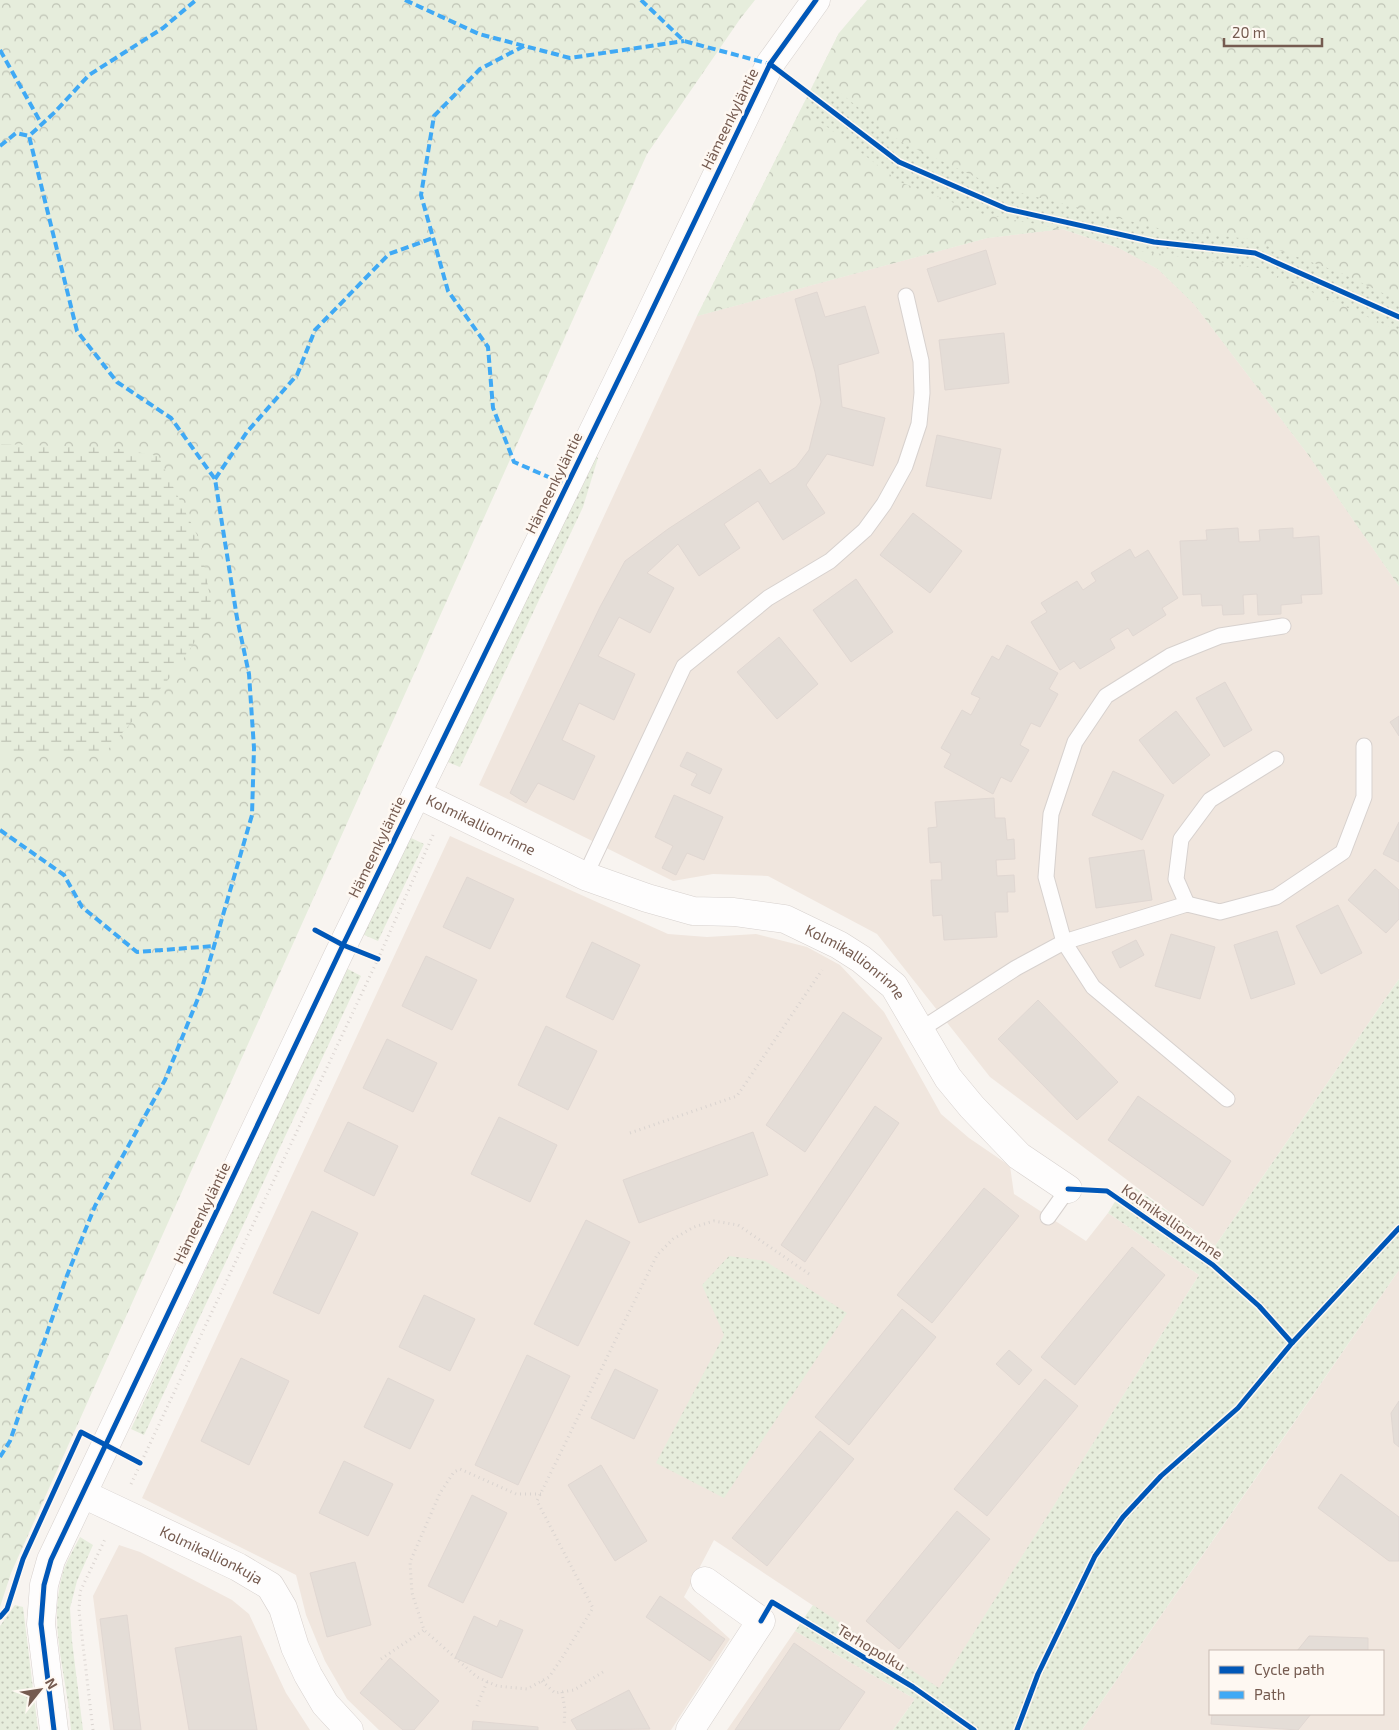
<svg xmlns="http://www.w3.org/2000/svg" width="1399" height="1730" font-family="'Exo 2',sans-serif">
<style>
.residential{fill:#f0e6de;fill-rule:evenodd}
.grass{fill:url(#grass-dots)}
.forest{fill:url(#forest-crowns)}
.wetland{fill:url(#wetland-marsh)}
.building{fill:#e4ddd7;stroke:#e0d7d2}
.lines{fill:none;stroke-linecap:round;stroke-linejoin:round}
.lane-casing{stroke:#d7d1ce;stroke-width:17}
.street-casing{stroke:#d7d1ce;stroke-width:29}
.path{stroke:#dad4d0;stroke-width:3;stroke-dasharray:1 4;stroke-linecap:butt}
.lane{stroke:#fefdfd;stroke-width:15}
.street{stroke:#fefdfd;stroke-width:28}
.quiet{stroke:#3fa9f5;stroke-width:4;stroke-dasharray:8 4;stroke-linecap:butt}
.cycleway-casing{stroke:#fef8f2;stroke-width:8}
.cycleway{stroke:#0057b8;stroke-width:5}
.labels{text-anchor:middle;stroke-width:5;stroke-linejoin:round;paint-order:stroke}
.street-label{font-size:15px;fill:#755b50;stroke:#fef8f2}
</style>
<defs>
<pattern id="grass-dots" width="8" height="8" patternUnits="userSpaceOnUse" patternTransform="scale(1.25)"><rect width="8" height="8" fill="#e6eddc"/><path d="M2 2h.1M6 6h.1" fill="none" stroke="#bfc3b5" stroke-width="1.8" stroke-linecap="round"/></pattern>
<pattern id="forest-crowns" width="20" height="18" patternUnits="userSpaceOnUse" patternTransform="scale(1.25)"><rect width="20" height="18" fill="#e6eddc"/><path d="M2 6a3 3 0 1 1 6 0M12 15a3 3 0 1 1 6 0" fill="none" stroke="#bfc3b5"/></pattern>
<pattern id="wetland-marsh" width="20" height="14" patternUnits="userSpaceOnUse" patternTransform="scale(1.25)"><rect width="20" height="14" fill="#e6eddc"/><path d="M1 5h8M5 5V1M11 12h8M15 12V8" fill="none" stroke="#bfc3b5"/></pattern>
</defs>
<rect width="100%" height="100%" fill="#f8f4f0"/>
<g class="residential">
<polygon points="1062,229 1119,248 1158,269 1194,304 1307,453 1399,586 1399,979 1215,1246 990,1077 877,934 768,876 713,874 673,881 479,785 697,316 987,238"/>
<polygon points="450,836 668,934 707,937 756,934 807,947 840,965 884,1012 941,1114 969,1138 1010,1166 1014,1194 1086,1241 1108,1213 1199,1275 939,1689 714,1540 684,1597 730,1639 671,1730 379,1730 347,1699 325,1661 306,1615 296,1575 142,1498"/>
<path d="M1399,1270V1730H1082L1267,1462ZM1210,1651H1383V1714H1210Z"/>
<polygon points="119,1545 140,1552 232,1600 249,1614 286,1693 310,1730 110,1730 93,1596"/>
<polygon points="795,1631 915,1699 893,1730 727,1730"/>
</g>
<g class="grass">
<polygon points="839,33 1399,266 1399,586 1307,453 1194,304 1158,269 1119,248 1062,229 987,238 697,316"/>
<polygon points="592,455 598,458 583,507 460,767 445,761"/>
<polygon points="409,837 424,844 378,941 362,934"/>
<polygon points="346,968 361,976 144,1435 131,1429"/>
<polygon points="1399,979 1399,1270 1082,1730 893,1730 915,1699 795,1631 813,1605 939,1688 1199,1275 1108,1213 1127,1182 1215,1246"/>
<polygon points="729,1256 765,1261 847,1313 724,1498 656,1463 724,1335 702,1285"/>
<path d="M80,1537L93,1545L77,1581L70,1608L72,1641L83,1730H71C68,1679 48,1627 62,1576C65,1563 74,1549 80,1537Z"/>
<polygon points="15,1605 23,1607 38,1730 0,1730 0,1626"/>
</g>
<g class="forest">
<polygon points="0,0 755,0 740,19 647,154 11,1573 0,1607"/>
<polygon points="867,0 1399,0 1399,301 1341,273 1248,239 1157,228 997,187 901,142 818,75 839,33"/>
<polygon points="802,108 900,182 983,214 1062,229 987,238 697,316"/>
<polygon points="1119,248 1259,268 1399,331 1399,586 1307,453 1194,304 1158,269"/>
</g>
<polygon class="wetland" points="0,444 114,448 158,456 200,541 213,615 173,674 105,753 0,752"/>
<g class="building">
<polygon points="986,250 996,284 938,302 927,269"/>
<polygon points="817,292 825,317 865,306 879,353 838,365 842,407 885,418 873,466 827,454 806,485 825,513 783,540 758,501 724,524 740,548 699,576 678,544 647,573 674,588 650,633 619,617 598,656 635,674 614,720 579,703 562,740 595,756 574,800 538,783 526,803 510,793 600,607 625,561 668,529 760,469 770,484 796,467 809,450 821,402 815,372 795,299"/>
<polygon points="1004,333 1009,383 945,390 939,340"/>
<polygon points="937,435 1001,449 991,499 926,486"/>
<polygon points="913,513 962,551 930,593 880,555"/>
<polygon points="1238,528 1239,542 1260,541 1259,530 1293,528 1293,538 1319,536 1322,594 1301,595 1302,603 1281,605 1281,614 1258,615 1257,594 1243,595 1244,614 1223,615 1222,605 1202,606 1201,594 1183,595 1180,541 1207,540 1206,530"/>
<polygon points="1130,549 1135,558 1148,550 1178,598 1162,608 1166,615 1133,636 1128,628 1110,639 1115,648 1080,669 1074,661 1060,670 1031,622 1047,612 1041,603 1077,581 1083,590 1096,581 1091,573"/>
<polygon points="856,579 893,632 851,662 813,610"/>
<polygon points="779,637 818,684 777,719 737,672"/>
<polygon points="1007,645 1058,673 1049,689 1058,694 1040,727 1031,723 1020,745 1029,750 1011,782 1001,777 993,794 944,767 951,754 941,748 962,710 971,715 980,698 971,694 992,656 999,660"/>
<polygon points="1225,682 1252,730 1224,747 1196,698"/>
<polygon points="1176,711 1210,755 1173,784 1139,740"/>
<polygon points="1399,716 1399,736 1390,722"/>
<polygon points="687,752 722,769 710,794 691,785 697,774 680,766"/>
<polygon points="1113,771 1164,795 1142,840 1092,815"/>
<polygon points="674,795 723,817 704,860 687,853 676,875 662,868 673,846 655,837"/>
<polygon points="994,798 995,818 1005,818 1007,840 1014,839 1015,859 996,860 997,876 1014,875 1015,892 1007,892 1008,912 995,912 997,937 944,940 942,915 933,916 931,880 942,880 941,862 930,863 928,828 937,827 935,802"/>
<polygon points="1399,822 1399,862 1383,854"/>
<polygon points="1144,850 1152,900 1096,908 1089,858"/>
<polygon points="1375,869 1399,890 1399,919 1386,933 1348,900"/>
<polygon points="467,877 514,899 490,949 443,927"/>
<polygon points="1338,905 1362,953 1321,974 1296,926"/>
<polygon points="1277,931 1295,984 1251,999 1234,945"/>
<polygon points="1171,934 1215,947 1200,999 1155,986"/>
<polygon points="1136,940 1144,955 1120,968 1112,952"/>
<polygon points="592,942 640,965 613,1020 566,997"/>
<polygon points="426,956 477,980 452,1030 402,1006"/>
<polygon points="1038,1000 1118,1082 1077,1120 998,1039"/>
<polygon points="843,1012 882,1038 805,1152 766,1125"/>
<polygon points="546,1026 597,1051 568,1110 518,1085"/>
<polygon points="387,1039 437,1063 413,1112 363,1088"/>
<polygon points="1138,1096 1231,1161 1203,1206 1108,1140"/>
<polygon points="875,1106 899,1123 805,1262 781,1245"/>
<polygon points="499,1117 557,1145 530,1202 471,1174"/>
<polygon points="348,1122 398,1146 374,1196 324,1171"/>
<polygon points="753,1132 768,1175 639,1223 623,1180"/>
<polygon points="984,1188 1019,1216 932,1323 897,1295"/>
<polygon points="312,1211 358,1233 319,1314 273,1293"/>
<polygon points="586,1220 630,1242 578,1346 534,1324"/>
<polygon points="1132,1247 1165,1275 1075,1385 1041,1357"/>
<polygon points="424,1295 475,1319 450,1371 399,1347"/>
<polygon points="902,1309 936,1337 849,1445 815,1417"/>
<polygon points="1009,1350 1032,1370 1019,1385 996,1364"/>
<polygon points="527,1355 570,1376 518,1485 475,1465"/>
<polygon points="241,1358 289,1381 249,1465 201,1441"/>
<polygon points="615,1369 658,1390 634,1439 591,1418"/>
<polygon points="388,1378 434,1400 410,1449 364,1427"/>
<polygon points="1045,1379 1078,1406 987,1516 954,1489"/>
<polygon points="1399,1401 1399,1447 1394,1443 1391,1413"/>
<polygon points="820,1431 854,1459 767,1566 732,1538"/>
<polygon points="344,1461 393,1484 368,1536 319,1513"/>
<polygon points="601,1465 647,1541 615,1561 568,1485"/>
<polygon points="1341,1474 1399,1517 1399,1561 1389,1561 1318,1508"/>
<polygon points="472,1495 507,1513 463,1603 428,1586"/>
<polygon points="957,1511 990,1539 899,1649 866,1621"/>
<polygon points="355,1562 371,1625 327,1637 310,1573"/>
<polygon points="660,1596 725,1639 710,1661 646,1617"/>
<polygon points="127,1615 141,1730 114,1730 100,1619"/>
<polygon points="474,1616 497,1627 500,1620 523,1630 502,1678 455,1658"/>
<polygon points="241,1636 257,1730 189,1730 175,1648"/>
<polygon points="1309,1636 1368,1638 1368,1651 1297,1651"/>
<polygon points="794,1643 865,1692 839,1730 735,1730"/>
<polygon points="390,1658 439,1701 414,1730 403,1730 360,1693"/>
<polygon points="629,1690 650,1729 577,1730 571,1720"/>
<polygon points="1212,1714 1311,1714 1298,1730 1211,1724"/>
<polygon points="473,1721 538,1727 538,1730 472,1730"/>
</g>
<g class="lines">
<g class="lane-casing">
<g id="lane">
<polyline points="585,876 684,666 768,598 830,561 865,530 884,504 905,466 919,424 922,393 921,361 906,296"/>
<polyline points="1187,904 1176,879 1181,839 1210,800 1276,759"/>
<polyline points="920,1030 1016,968 1064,942 1187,904 1220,912 1276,897 1343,852 1364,797 1364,746"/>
<polyline points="1227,1099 1093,987 1064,942 1046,877 1051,814 1075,742 1106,696 1170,656 1220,636 1283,626"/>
<polyline points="1048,1217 1068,1189"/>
</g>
</g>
<g class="street-casing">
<g id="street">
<path id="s1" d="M417,794L585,876L647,898L693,911L734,912L785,919L839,945L861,959L894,986L948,1078L972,1107L1019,1156L1068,1189"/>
<path id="s2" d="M83,1494L238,1567L270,1586L283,1608L295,1647L308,1675L325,1704L349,1730"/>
<polyline points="54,1730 41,1624 44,1585 51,1560 343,945 644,327 770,64 816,0"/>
<polyline points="690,1730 761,1621 705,1581"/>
</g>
</g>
<g class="path">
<polyline points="630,1133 737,1096 822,970"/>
<polyline points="131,1484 378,959 433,835"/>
<polyline points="541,1494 516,1494 460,1469 454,1472 440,1493 410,1562 412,1593 424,1630 477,1677 497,1686 527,1689 549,1677 562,1658 593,1608 537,1501 657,1255 673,1239 694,1227 714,1221 738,1225 812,1276"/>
<polyline points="381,1659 424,1630"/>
<polyline points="542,1681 555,1693 574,1690 603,1672"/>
<polyline points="562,1692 565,1710 564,1725"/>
<polyline points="477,1706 487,1682"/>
<polyline points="93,1730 79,1611 80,1592 106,1537"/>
</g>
<use href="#lane" class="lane"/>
<use href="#street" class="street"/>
<g class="quiet">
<polyline points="405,0 479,34 570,58 684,41"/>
<polyline points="641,0 684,41 770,64"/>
<polyline points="524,46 480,69 434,116 421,195 448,291 488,347 493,408 514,462 567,485"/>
<polyline points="0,50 41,123"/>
<polyline points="0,146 16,133 29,136"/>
<polyline points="215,479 247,432 297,375 315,330 389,254 433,238"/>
<polyline points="0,830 64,875 82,907 137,952 214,946"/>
<polyline points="0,1457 10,1441 66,1278 95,1206 165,1080 201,991 252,815 254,748 249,674 237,618 215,479 171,418 117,382 77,331 29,136 55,112 89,75 163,28 196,0"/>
</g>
<g class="cycleway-casing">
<g id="cycleway">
<polyline points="770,64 899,162 1007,209 1154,242 1255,253 1399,317"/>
<polyline points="315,930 343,945 378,959"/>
<polyline points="1068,1189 1107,1191 1213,1265 1259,1306 1292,1343"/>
<polyline points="0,1617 7,1609 23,1559 81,1432 140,1463"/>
<polyline points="761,1621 772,1602 913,1687 974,1730"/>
<polyline points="54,1730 41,1624 44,1585 51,1560 343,945 644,327 770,64 816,0"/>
<polyline points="1017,1730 1038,1674 1095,1556 1123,1517 1161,1476 1238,1408 1292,1343 1399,1228"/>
</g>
</g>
<use href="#cycleway" class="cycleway"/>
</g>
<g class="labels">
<g class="street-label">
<text transform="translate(730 119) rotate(-64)" y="5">Hämeenkyläntie</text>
<text transform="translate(554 483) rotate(-64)" y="5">Hämeenkyläntie</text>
<text dy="5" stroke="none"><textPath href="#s1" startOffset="71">Kolmikallionrinne</textPath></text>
<text transform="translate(377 847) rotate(-64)" y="5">Hämeenkyläntie</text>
<text dy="5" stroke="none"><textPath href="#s1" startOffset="476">Kolmikallionrinne</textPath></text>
<text transform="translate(202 1213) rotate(-64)" y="5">Hämeenkyläntie</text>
<text transform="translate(1172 1222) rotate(35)" y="5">Kolmikallionrinne</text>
<text dy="5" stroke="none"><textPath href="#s2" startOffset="142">Kolmikallionkuja</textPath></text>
<text transform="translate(871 1648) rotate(31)" y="5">Terhopolku</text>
</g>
</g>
<rect x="1209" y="1650" width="175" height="65" fill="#fef8f2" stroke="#c7b9b1"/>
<rect x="1219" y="1666" width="25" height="8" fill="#0057b8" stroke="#c7b9b1"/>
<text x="1254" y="1675" font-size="15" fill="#755b50">Cycle path</text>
<rect x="1219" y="1691" width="25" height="8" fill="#3fa9f5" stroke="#c7b9b1"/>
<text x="1254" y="1700" font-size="15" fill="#755b50">Path</text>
<g transform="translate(40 1690) rotate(60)" stroke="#fef8f2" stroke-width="4" paint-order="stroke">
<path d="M0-4L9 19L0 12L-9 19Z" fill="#755b50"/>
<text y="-8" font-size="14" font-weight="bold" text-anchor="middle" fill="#755b50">N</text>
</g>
<path d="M1224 38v8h98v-8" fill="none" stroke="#755b50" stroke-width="2.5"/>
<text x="1232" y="38" font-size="15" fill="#755b50" stroke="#fef8f2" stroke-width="4" paint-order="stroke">20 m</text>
</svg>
